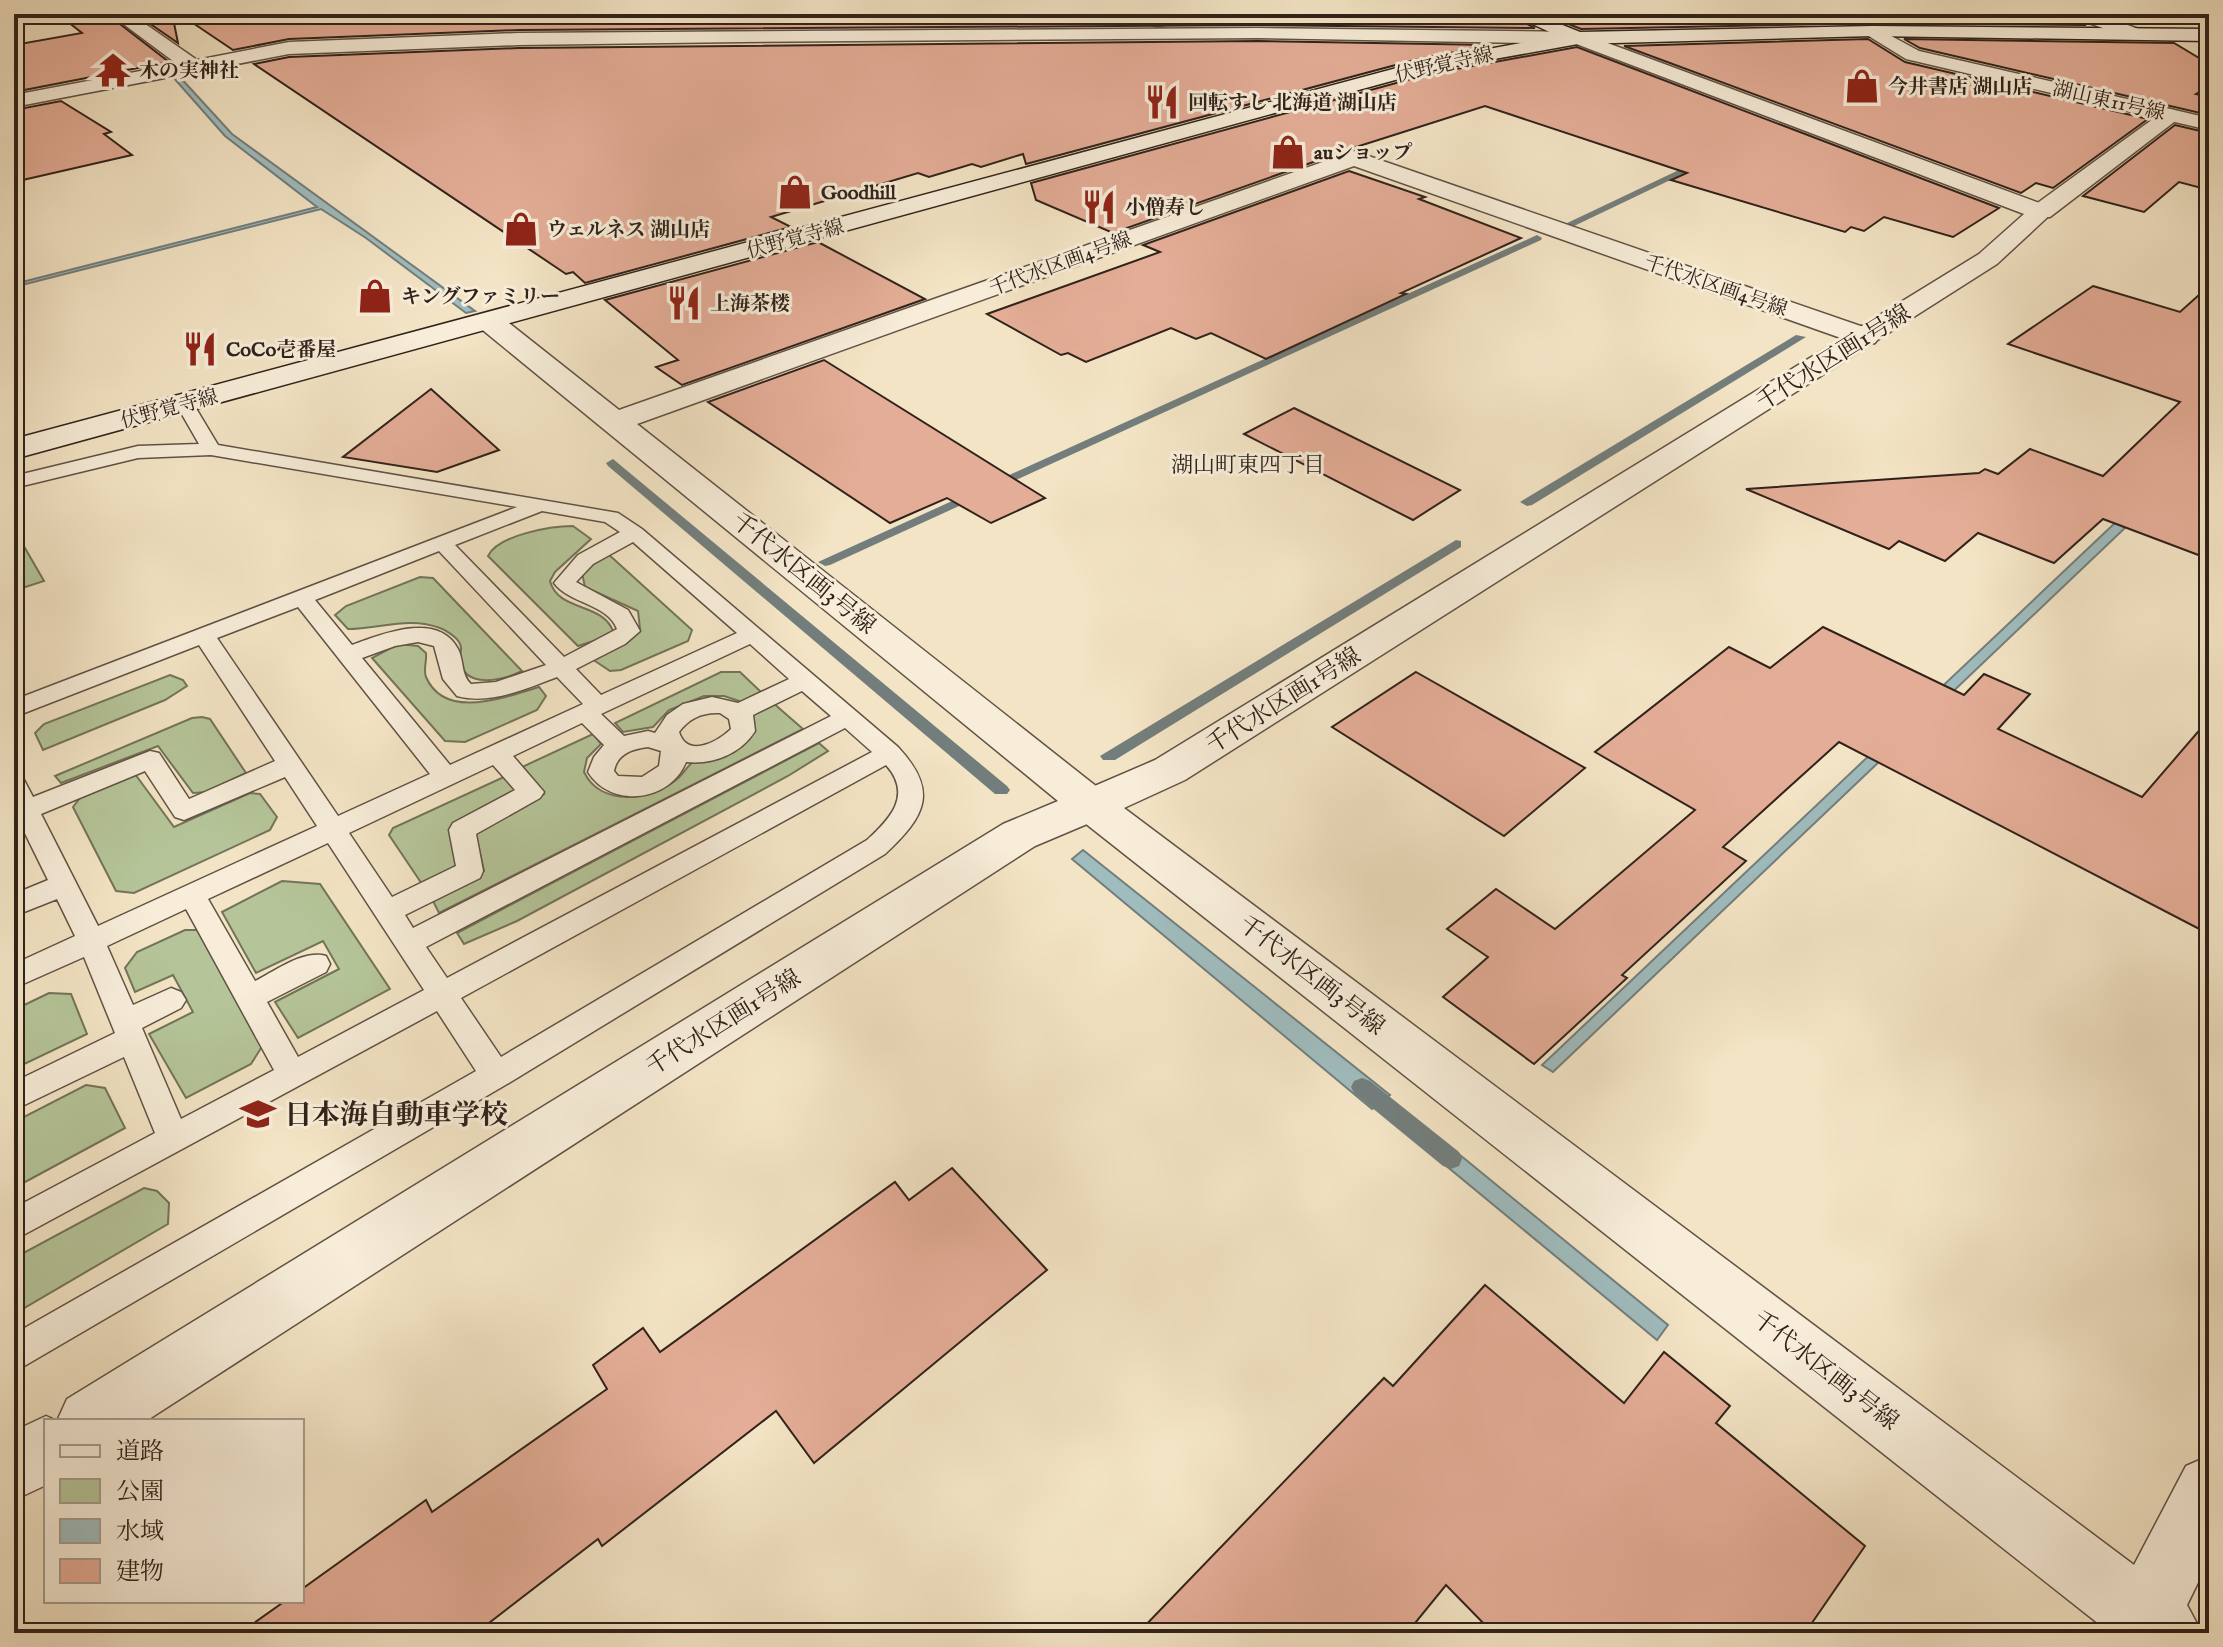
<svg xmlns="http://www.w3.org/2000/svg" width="2223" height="1647" font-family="'IM FELL English','Noto Serif JP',serif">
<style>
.green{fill:#b5c599;stroke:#72745a;stroke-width:2}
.water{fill:#9fbcbe;stroke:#737e7c;stroke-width:2}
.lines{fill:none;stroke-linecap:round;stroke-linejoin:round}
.stream{fill:#737e7c;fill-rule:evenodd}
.building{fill:#e4ad97;stroke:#30221a;stroke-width:2}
.service-casing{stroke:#615245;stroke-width:3}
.minor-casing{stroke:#615245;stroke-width:3}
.tertiary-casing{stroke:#615245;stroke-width:3}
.secondary-casing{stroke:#30221a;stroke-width:3}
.service{fill:#f7edd9;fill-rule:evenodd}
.minor{fill:#f7edd9;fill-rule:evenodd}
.tertiary{fill:#f7edd9;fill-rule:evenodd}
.secondary{fill:#f7edd9;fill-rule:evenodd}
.labels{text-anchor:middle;stroke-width:6;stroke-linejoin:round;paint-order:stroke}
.far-street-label{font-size:20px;fill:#30221a;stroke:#f7edd9}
.far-poi-label{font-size:20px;font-weight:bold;fill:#30221a;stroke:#f7edd9;text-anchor:start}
.far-neighbourhood-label{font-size:22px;fill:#30221a;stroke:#f7edd9}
.street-label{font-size:24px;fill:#30221a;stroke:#f7edd9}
.near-poi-label{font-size:28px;font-weight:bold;fill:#30221a;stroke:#f7edd9;text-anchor:start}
</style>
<rect width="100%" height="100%" fill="#f3e4c5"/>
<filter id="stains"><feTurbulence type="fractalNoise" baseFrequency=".0025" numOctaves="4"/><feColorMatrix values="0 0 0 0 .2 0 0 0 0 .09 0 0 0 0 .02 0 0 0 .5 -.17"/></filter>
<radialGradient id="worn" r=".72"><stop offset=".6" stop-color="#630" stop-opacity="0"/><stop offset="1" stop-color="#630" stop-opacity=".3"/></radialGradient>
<g class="green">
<path d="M573,526L591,539L555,572L550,581C558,612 602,602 613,631L606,637L578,646L488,556C498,535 551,526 573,526Z"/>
<polygon points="14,529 44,581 16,590 14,586"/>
<path d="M607,553L692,630L688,641L621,670L610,671L592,659C609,651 628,645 640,629L638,611L585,587L582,573Z"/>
<path d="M420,577L433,578L522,671C504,680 464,690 460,660C459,653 464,649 459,642C456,637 446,630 440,628C409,616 379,629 348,629L335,615L346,606Z"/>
<path d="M398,644L418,646L426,653C427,661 423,670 426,677C445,721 505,697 539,687L546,696L537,710L465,742L445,741L372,658Z"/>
<polygon points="721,672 740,672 761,692 742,702 724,696 704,696 669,710 653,727 623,732 615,723"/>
<polygon points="170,675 183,680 187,686 165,700 43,750 35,733 44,724"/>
<path d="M772,702L803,729L439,913L431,897L484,871L475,831L544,794L520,768L593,734L601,744L587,758L584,772C601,807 650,801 676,780C683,775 687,766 693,762C713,752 734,742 754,730L753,711Z"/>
<polygon points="202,717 210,719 246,773 207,792 193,793 158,746 61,783 55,776 192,718"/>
<polygon points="819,743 828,751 788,776 517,921 464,944 457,933"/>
<polygon points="135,774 174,827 250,793 260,794 277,817 270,830 134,893 116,891 73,807 83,794"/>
<polygon points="506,776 521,792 454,828 457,871 424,887 389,835 393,828"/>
<polygon points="282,881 320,884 390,989 298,1038 275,1002 339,969 323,941 256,973 222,912"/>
<polygon points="185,930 198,930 263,1045 251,1064 186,1098 149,1034 193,1012 173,975 135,992 125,968 137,952"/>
<polygon points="49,993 71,994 87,1034 14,1069 14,1010"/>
<polygon points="86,1085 105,1088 125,1128 14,1188 14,1122"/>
<polygon points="144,1188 157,1191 169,1203 168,1224 14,1314 14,1258"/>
</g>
<g class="water">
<polygon points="178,75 232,134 475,311 466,313 366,238 321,209 14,287 14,284 317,207 225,136 172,76"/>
<polygon points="2209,434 2209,448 1553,1072 1542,1065"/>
<polygon points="1083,850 1390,1095 1372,1109 1072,859"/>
<polygon points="1438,1137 1668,1325 1657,1340 1427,1150"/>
</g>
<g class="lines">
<g class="stream">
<polygon points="1116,14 1127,14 1177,31 1170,33"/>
<polygon points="1700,160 1708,162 1572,227 1563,225"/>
<polygon points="1537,235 1542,238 1541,240 830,565 825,566 818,562"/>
<polygon points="1796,335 1806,337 1532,505 1527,506 1520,502"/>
<polygon points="613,459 1007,786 1010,790 1007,794 995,794 608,466 606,463"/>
<polygon points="1456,540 1461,541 1461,547 1115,760 1103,760 1100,756"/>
<polygon points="1362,1078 1370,1081 1459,1152 1462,1159 1459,1166 1451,1169 1443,1166 1354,1093 1351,1087 1354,1081"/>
</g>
</g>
<g class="building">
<polygon points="58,14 107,14 169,62 14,92 14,45 82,33"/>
<polygon points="136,14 1508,14 1535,28 1258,25 519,30 289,39 233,50 181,15 174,23 178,43"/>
<polygon points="1543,14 2070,14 2075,21 2086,25 1873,23 1581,29"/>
<polygon points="1868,39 1905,62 2148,119 2053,188 2036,183 2021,193 1624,46"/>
<polygon points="1904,39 2174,43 2209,64 2209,86 2196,94 2209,97 2209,115 1920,48"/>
<polygon points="1258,41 1492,45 1418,59 1026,164 1023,154 981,167 972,164 929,177 918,173 771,217 791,227 585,283 573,272 566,274 254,64 289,57 519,48"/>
<polygon points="1577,47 1999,208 1953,237 1884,217 1864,231 1851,227 1845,232 1671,180 1687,173 1485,106 1353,148 1113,233 1036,200 1031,183 1429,74"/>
<polygon points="61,101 111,132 104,134 132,155 14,182 14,110"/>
<polygon points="2175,125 2209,133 2209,190 2179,182 2144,212 2083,196"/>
<polygon points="1349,171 1425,197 1419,199 1521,238 1401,293 1406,294 1266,359 1211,333 1196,339 1171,328 1086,362 1068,353 1061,355 987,314 1160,252 1143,245"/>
<polygon points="818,242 925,299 682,385 656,367 678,360 605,300"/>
<polygon points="2093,286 2180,312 2209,286 2209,559 2103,519 2054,563 1978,533 1945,561 1899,541 1889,549 1746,489 1979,473 1985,469 1998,474 2030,449 2103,476 2180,402 2008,344"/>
<polygon points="824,360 1045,498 991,523 947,498 890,523 708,402"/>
<polygon points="431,389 499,450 437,472 343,457"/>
<polygon points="1294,408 1460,490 1413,520 1244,434"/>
<polygon points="1823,627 1964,695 1984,674 2030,694 1998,729 2142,797 2209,719 2209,934 1839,742 1723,847 1746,861 1622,975 1627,978 1534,1064 1443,997 1488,957 1447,929 1496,889 1555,929 1695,810 1595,752 1729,647 1770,668"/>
<polygon points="1416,672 1585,768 1504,836 1332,727"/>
<polygon points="952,1168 1047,1270 814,1463 776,1411 602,1546 598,1539 476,1633 240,1633 285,1601 302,1601 302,1589 426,1500 432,1512 607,1389 593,1365 643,1328 660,1352 895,1182 909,1200"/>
<polygon points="1485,1285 1624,1403 1664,1352 1730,1406 1716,1423 1865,1546 1805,1633 1493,1633 1446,1585 1407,1633 1138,1633 1384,1378 1393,1386"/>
</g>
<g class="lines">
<g class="service-casing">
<path id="service" d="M185,399L191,400L218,445L618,513L642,529L898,747C939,791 926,816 885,854L507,1084L14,1372V1334L476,1071L437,1011L14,1240V1208L155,1133L124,1057L14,1110V1082L115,1033L84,957L14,988V964L75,936L57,899L14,916V894L48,880L14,811V775L23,778L33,797L150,751L159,753L189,799L275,761L199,645L14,717V700L517,507L211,455L138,458L14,488V476L138,446L199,444L176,404ZM542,511L605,522L620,532L578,555L554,583C570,604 608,604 617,629L564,657L455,545ZM633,542L737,633L601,695L576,669L625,644L640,631L628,610L576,582L593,564ZM439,551L546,665L496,682L471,684C461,675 464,661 458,649C438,611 382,634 352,645L315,600ZM298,607L430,774L338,816L217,638ZM418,642L434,646L443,679L457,696C490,705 526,689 557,677L583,704L450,765L362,658L395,646ZM750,644L789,679L738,703L712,697L683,704L667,715L655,733L648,731L624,736L601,714ZM802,691L831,716L413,928L405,915L480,878L483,871L476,834L540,798L544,792L513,756L582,723L604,745L594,757L588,772C611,809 670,802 686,762C712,765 741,754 755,731L753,715ZM720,713L729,719L731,729C716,743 687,758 679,732C689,718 703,712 720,713ZM845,728L872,752L447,978L426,947ZM648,747L661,751L659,766L642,777L618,776L614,771C617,754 632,749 648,747ZM493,765L515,790L453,823L449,830L456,866L392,897L349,833ZM886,765C913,795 890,819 867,840L501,1057L461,998ZM145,771L175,817L184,820L285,777L317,826L98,926L41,814ZM328,843L424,990L298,1057L267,1002L326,972L330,964L326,956C304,949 275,971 255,981L208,899ZM186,909L274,1070L181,1119L142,1028L181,1008L186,1000L181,992L171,988L133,1005L107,946Z"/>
</g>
<g class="minor-casing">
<g id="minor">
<polygon points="110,14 131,14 197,60 289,42 519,33 1258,28 1578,32 1587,38 1578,44 1258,38 741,42 519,45 289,54 14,107 14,95 177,64"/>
<polygon points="2073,14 2098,14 2141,30 2144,34 2141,38 2129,38 2076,18"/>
<polygon points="2171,109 2181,115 2178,119 2050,217 2032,217 2029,212 2032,207 2164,111"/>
<polygon points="1354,151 1875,331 1879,337 1875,343 1865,345 1855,343 1354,166 637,424 1106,794 1113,805 1106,816 1035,846 146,1421 46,1421 46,1485 14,1500 14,1431 46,1416 57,1421 67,1399 1003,824 1058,801 479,327 475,321 479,315 489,313 499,315 619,410"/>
</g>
</g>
<g class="tertiary-casing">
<g id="tertiary">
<polygon points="1873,26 1919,51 2209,118 2209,130 1906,59 1867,35 1864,31"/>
<polygon points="1578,32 2050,207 2053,212 1997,264 1185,780 1124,808 2134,1565 2186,1466 2209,1456 2209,1560 2187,1605 2202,1633 2102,1633 2104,1628 1076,816 1069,805 1076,794 1155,760 1979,254 2024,214 1571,42 1569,38 1571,34"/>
</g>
</g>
<g class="secondary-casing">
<polygon id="secondary" points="1511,14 1535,14 1580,32 1873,26 2209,29 2209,41 1873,36 1578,44 1428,71 14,459 14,439 1419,62 1558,36"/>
</g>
<use href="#service" class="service"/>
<use href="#minor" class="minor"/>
<use href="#tertiary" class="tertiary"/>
<use href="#secondary" class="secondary"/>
</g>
<defs>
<g id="temple-bare" transform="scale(2.76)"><path d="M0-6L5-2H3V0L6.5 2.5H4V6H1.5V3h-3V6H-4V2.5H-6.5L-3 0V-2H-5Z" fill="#8f2418" stroke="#f7edd9" stroke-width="2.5" paint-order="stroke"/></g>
<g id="shop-bare" transform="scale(2.76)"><path d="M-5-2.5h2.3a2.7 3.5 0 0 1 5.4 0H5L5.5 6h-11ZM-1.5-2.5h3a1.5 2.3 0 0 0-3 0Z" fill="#8f2418" stroke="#f7edd9" stroke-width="2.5" paint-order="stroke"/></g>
<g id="restaurant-bare" transform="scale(2.76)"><path d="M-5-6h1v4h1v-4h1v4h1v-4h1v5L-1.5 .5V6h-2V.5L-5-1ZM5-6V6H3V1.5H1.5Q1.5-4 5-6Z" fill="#8f2418" stroke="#f7edd9" stroke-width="2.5" paint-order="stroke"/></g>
<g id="school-bare" transform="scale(2.76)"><path d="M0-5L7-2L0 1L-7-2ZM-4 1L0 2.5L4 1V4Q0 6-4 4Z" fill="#8f2418" stroke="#f7edd9" stroke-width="2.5" paint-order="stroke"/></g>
</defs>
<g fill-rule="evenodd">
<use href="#temple-bare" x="113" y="70"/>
<use href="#shop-bare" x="1862" y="86"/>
<use href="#restaurant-bare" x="1162" y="102"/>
<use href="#shop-bare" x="1288" y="152"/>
<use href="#shop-bare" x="795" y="192"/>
<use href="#restaurant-bare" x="1099" y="207"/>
<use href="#shop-bare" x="521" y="229"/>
<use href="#shop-bare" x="375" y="296"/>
<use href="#restaurant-bare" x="684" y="303"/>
<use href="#restaurant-bare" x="200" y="349"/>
<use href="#school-bare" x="258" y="1114"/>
</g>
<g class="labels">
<g class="far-street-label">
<text transform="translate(1444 64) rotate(-13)" y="7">伏野覚寺線</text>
<text transform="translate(2109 100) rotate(13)" y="7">湖山東11号線</text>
<text transform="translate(795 238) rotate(-15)" y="7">伏野覚寺線</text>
<text transform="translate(1060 263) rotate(-20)" y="7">千代水区画4号線</text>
<text transform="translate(1716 285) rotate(19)" y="7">千代水区画4号線</text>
<text transform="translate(169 408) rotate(-15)" y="7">伏野覚寺線</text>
</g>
<g class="far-poi-label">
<text x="139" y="77">木の実神社</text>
<text x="1888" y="93">今井書店 湖山店</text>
<text x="1188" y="109">回転すし 北海道 湖山店</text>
<text x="1314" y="159">auショップ</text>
<text x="821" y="199">Goodhill</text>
<text x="1125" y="214">小僧寿し</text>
<text x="547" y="236">ウェルネス 湖山店</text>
<text x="401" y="303">キングファミリー</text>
<text x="710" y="310">上海茶楼</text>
<text x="226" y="356">CoCo壱番屋</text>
</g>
<g class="far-neighbourhood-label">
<text x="1248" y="472">湖山町東四丁目</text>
</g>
<g class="street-label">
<text transform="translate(1833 357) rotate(-32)" y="8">千代水区画1号線</text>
<text transform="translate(804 573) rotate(39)" y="8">千代水区画3号線</text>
<text transform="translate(1283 700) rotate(-32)" y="8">千代水区画1号線</text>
<text transform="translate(1312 975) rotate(38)" y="8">千代水区画3号線</text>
<text transform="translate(723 1022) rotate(-32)" y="8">千代水区画1号線</text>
<text transform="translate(1826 1370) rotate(38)" y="8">千代水区画3号線</text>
</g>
<g class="near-poi-label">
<text x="284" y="1124">日本海自動車学校</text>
</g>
</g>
<rect width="2223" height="1647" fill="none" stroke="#f3e4c5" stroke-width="48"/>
<rect x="16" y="16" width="2191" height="1615" fill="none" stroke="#30221a" stroke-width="4"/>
<rect x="24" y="24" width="2175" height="1599" fill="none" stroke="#30221a" stroke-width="2"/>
<rect x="44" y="1419" width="260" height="184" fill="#f7edd9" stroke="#a79c8d" stroke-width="2"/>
<rect x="60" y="1445" width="40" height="12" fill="#f7edd9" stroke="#a79c8d" stroke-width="2"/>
<text x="116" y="1459" font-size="24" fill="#30221a">道路</text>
<rect x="60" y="1479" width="40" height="24" fill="#b5c599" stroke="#a79c8d" stroke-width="2"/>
<text x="116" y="1499" font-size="24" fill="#30221a">公園</text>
<rect x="60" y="1519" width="40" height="24" fill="#9fbcbe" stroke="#a79c8d" stroke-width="2"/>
<text x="116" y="1539" font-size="24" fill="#30221a">水域</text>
<rect x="60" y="1559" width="40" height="24" fill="#e4ad97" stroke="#a79c8d" stroke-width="2"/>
<text x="116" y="1579" font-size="24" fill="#30221a">建物</text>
<rect width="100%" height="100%" filter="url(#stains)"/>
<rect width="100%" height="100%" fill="url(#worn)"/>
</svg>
